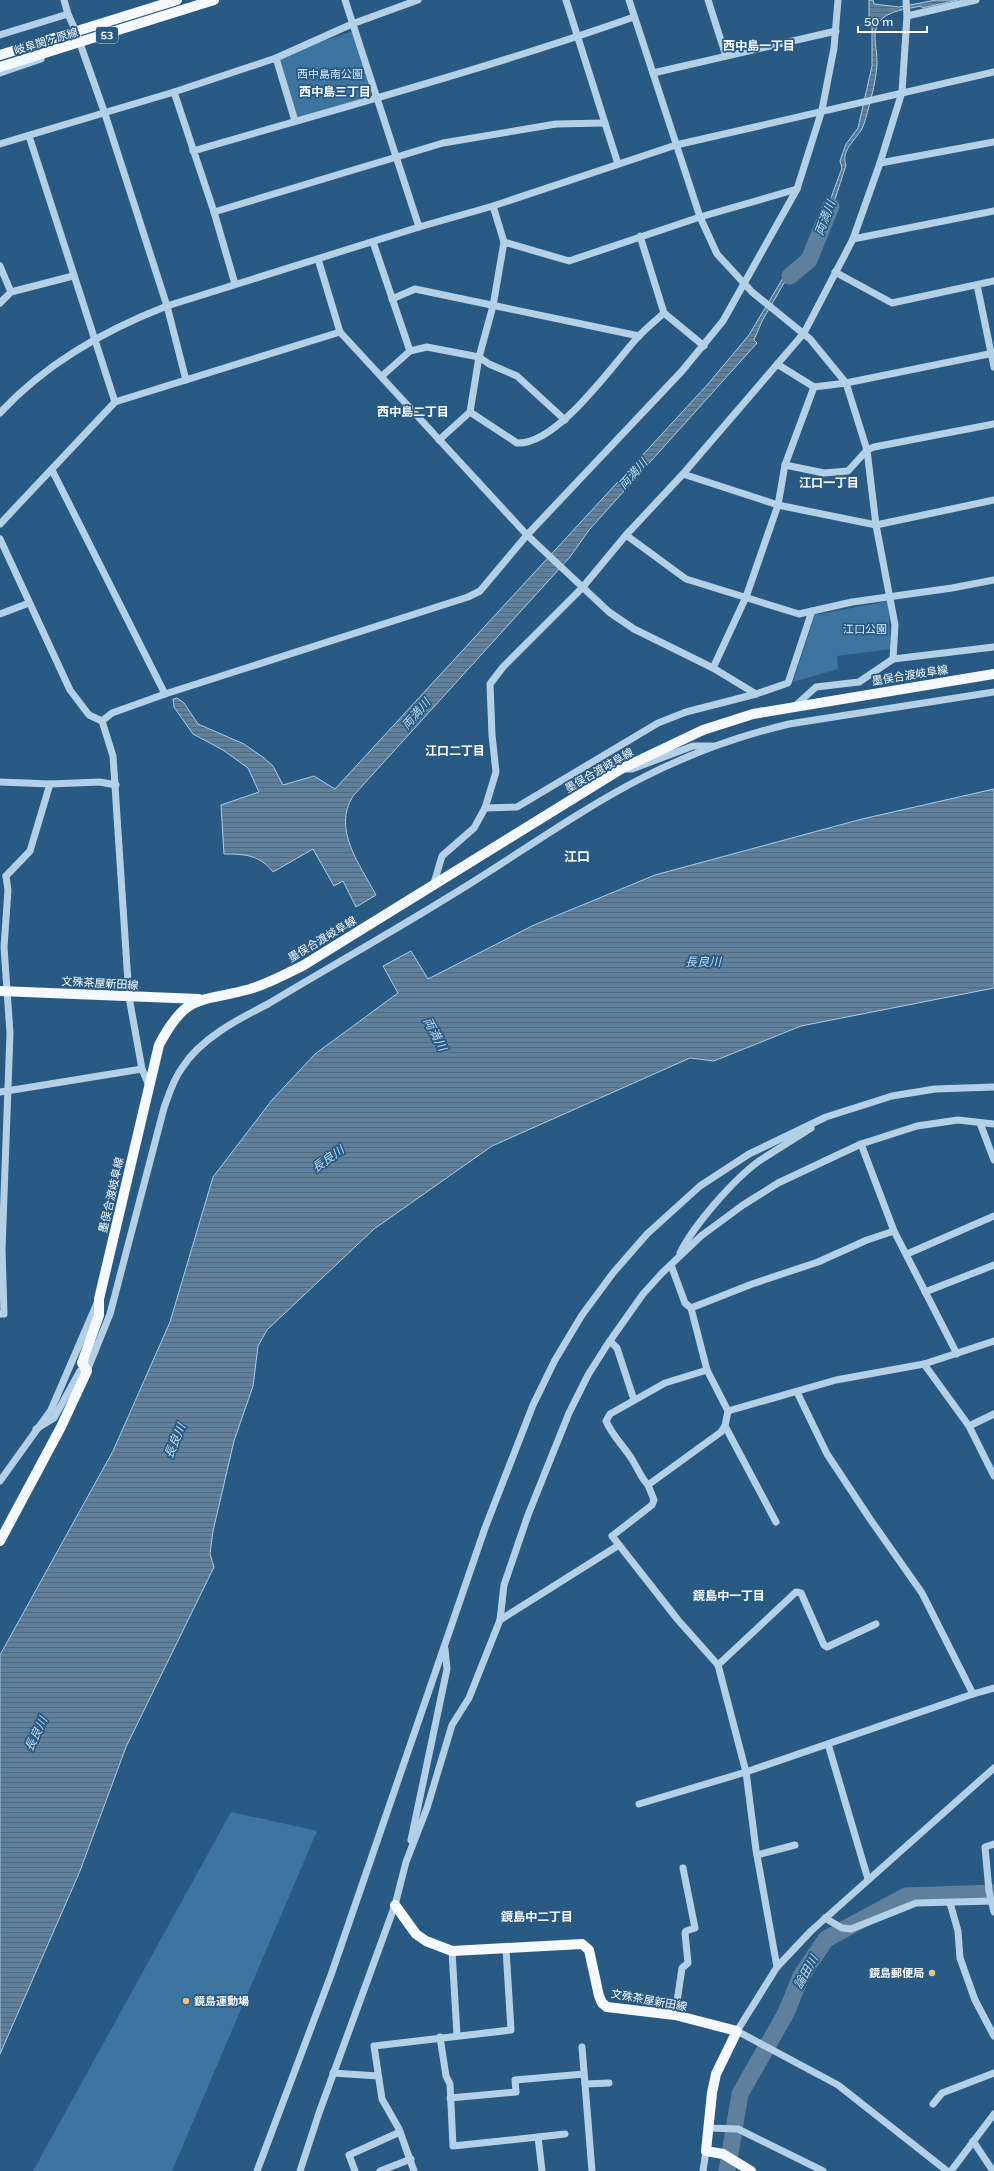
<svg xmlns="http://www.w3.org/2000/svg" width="994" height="2171" font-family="'Varela Round','Noto Sans JP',sans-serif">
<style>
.green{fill:#3e74a0}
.water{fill:url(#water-rules);stroke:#a9cce7}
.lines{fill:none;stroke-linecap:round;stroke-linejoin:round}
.river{stroke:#5f809d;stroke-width:17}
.minor{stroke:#b4d0e7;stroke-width:7}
.major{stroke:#f5f9fe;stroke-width:10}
.poi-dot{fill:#eec17b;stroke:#295a84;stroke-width:1.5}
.labels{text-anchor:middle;stroke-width:3.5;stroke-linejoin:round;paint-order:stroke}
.shield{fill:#295a84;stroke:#bfceda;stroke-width:1}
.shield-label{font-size:10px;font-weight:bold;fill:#fff}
.street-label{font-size:11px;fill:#fff;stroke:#295a84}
.park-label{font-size:11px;fill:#d7e8f6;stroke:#295a84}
.poi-label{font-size:11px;font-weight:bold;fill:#fff;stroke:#295a84;text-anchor:end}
.neighbourhood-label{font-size:12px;font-weight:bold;fill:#fff;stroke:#295a84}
.water-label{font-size:12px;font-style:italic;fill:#bfdaee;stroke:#295a84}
.quarter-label{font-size:13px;font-weight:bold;fill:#fff;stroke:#295a84}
</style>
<defs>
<pattern id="water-rules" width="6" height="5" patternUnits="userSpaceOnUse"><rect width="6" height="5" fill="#5f809d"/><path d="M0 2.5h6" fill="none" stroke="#566979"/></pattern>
</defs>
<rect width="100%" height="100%" fill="#295a84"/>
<g class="green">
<polygon points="354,31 372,97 297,118 279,55"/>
<polygon points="888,601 891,649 837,656 838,669 793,682 815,615"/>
<polygon points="231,1812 317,1831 172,2171 33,2171"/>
</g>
<g class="water">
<path d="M869,0H873L874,4L899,7L936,0H958L922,8L921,6C908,9 888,10 879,22C871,34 878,52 877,65C876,79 872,96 868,110C866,116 864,128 859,133C853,142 841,152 846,165L829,218L817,236L806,264L784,283L762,321L754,340L757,343L589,530L570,557L353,796C332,829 360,865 376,895L356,907L343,881L334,886L313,849L273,872C260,855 245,854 224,854L221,805L259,792L248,768L223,750L193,734L174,707L173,699L177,698L184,703L198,724L244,744L264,758L273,766L283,785L314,776L335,789L708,384L749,335L783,278L800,262L813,233L825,214L842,168L840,161L846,144L858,128L872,66V21L869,16Z"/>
<polygon points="994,789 994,988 801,1026 714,1061 690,1058 492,1146 374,1229 267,1330 258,1346 253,1386 234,1441 213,1531 210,1554 214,1567 126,1747 80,1871 0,2054 0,1655 113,1451 170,1322 213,1177 272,1100 315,1054 398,993 383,966 411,951 428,979 534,925 655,875 862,819"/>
</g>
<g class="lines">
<g class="river">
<polyline points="790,276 809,260 831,206"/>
<polyline points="727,2171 740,2094 786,2013 801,1976 826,1939 906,1896 994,1893"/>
</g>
<g class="minor">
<polyline points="64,0 68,14 76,32 105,114 167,306 186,380"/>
<polyline points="345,0 419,227"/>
<polyline points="566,0 618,164"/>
<polyline points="629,0 700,217 717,254 752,292 810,339 846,383 867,450 876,525 895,625 893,659"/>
<polyline points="708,0 726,56"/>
<polyline points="907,16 976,0"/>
<polyline points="0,35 68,14"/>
<polyline points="276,58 295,121"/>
<polyline points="0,73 41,59"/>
<polyline points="653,73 836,31"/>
<polyline points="29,136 115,402"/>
<polyline points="0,144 174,92"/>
<path d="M193,151C341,108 489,68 634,17"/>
<polyline points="880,163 994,142"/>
<polyline points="214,212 443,143 556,124 604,123"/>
<polyline points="640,236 664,313 704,346"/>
<polyline points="853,239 994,211"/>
<polyline points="373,242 410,351"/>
<polyline points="504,242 569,261 700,217 797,189"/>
<polyline points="318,259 340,332 527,535 609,612 634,629 713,668 756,694 788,683 812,611"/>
<polyline points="0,266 11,292"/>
<polyline points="835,272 892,303 994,281"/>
<polyline points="235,284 214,212 174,92 276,58 352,24 418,0"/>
<polyline points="977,285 994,367"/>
<polyline points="392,299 415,289 639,336"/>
<polyline points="0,303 11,292 73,276"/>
<polyline points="777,364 814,387"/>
<polyline points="382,376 410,351 427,347 479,357 489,364 517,376 565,420"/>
<path d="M470,412L517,443C557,445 611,367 637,338C645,329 655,321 664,313"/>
<path d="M0,413C45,364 105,330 167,306L419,227L493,206L676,145L994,72"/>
<polyline points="439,440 470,412 479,357 493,306 504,242 493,206"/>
<polyline points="785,465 824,473 848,471 867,450 874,447 994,424"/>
<polyline points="52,470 165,694"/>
<polyline points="683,474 778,505 876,525 994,500"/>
<polyline points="0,524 115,402 340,332"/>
<polyline points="626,535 686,579 799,614 852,602 952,588 994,580"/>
<polyline points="0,539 70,690 89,715 102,721 113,756 129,997 142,1069"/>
<polyline points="0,614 29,603"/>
<polyline points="713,668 746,597 778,505 785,465 814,387 846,383 994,353"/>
<polyline points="756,694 686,712 658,723 517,807 485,808 496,772 492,735 490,684 503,667 582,588 626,535 683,474 804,333 853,239 880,163 902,92 907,16 906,0"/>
<polyline points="795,706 816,687 859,682 893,659 994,647"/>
<polyline points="102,721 112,713 165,694 468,597 480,591 527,535 682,371 723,321 797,189 822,110 834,48 838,0"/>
<polyline points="623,769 632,769 693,746 712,746"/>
<polyline points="0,782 50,784 100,782 116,785"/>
<polyline points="6,876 30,851 50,784"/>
<polyline points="434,883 442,856 474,828 485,808"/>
<polyline points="0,1092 142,1069 149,1086"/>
<polyline points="980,1123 994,1160"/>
<polyline points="861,1144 894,1231 957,1354"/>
<path d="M680,1253C694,1225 733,1180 759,1161C776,1150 794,1139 811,1128"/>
<polyline points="907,1254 994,1216"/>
<polyline points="671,1265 685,1303 691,1308 707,1370 728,1411 725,1426 721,1432 648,1485 654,1500 652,1505 612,1536 678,1620 718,1665 746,1772 756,1850 777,1967"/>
<polyline points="925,1292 994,1265"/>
<polyline points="691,1308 752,1284 818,1262 867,1240 894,1231"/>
<polyline points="0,1314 4,1314 2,1249 10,1033 4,947 8,890 6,876"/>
<polyline points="610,1341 617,1348 634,1400"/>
<polyline points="924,1364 969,1426 994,1476"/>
<polyline points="797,1392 827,1454 870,1519 922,1593 973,1694"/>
<polyline points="728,1411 836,1380 924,1364 994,1341"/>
<polyline points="725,1426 776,1522"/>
<polyline points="969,1426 994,1414"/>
<path d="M36,1429L54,1418L80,1371H87L110,1314L164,1108C169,1094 173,1080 182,1068C200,1039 238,1019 268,1004C333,965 399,928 463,888C523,851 581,809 644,777C689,754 739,736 789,724L994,692"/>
<polyline points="0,1481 51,1410 98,1301"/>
<path d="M648,1485C641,1478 638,1469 633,1461C624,1446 613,1437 606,1421L610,1414L665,1383L707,1370"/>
<polyline points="500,1620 619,1545"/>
<polyline points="718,1665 796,1592 801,1593 824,1645 827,1647 876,1624"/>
<polyline points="828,1744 868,1879"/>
<polyline points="639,1804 746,1772 973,1694 994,1688"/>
<polyline points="411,1840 447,1669 445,1649"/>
<polyline points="994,1844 985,1847 989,1891 994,1912"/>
<polyline points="757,1855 795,1845"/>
<polyline points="950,1903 958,1931 960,1958 975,2000 994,2036"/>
<polyline points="825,1918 842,1928 851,1929 916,1903 994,1901"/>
<polyline points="452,1951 457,2035"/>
<polyline points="675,2015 682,1968 688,1963 685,1933 686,1931 695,1928 683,1868"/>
<polyline points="440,2037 446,2076 450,2084 453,2146 538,2137 542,2171"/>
<polyline points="582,2047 592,2171"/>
<polyline points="333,2073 378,2076"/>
<polyline points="585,2084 609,2083"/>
<polyline points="450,2098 516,2092 515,2080 584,2074"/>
<polyline points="933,2104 942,2093 994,2073"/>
<polyline points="708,2128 738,2129 823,2171"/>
<polyline points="538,2137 565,2134"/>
<polyline points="973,2141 993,2171"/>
<polyline points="257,2171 331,1975 485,1528 533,1405 555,1360 582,1315 613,1273 647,1234 700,1186 749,1154 826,1117 892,1096 935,1089 994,1087"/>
<polyline points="300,2171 319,2113 395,1905 406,1862 427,1808 452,1725 469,1698 500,1620 504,1585 528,1515 569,1413 588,1375 607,1345 643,1294 662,1273 701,1236 743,1205 778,1183 861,1144 917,1126 958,1120 994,1124"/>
<polyline points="355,2171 349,2155 400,2132"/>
<polyline points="380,2171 411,2159"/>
<polyline points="414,2171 399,2129 382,2099 374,2046 511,2030 506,1949"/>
<polyline points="703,2171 706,2151"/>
<polyline points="947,2171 838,2085 737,2031 777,1967 811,1931 994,1768"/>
<polyline points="951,2171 994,2114"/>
</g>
<g class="major">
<polyline points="0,55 177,0"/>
<polyline points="0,67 214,0"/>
<polyline points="0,991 199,999"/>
<path d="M0,1541L61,1427L87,1371L82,1363L99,1315V1299L159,1045C187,992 199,1003 250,989C270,983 286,974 304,965L621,769L703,730L753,714L994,674"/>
<polyline points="395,1905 416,1934 426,1941 452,1951 582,1944 589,1950 599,1996 602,2003 607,2007 675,2015 737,2031 716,2074 712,2093 706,2151 723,2154 751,2171"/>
</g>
</g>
<g class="poi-dot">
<circle cx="932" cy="1973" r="4"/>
<circle cx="186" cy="2001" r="4"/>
</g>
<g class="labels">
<rect class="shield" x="96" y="27" width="22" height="16" rx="3"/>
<g class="shield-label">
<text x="107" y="39">53</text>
</g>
<g class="street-label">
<text transform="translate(46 41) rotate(-17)" y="4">岐阜関ヶ原線</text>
<text transform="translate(910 675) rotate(-9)" y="4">墨俣合渡岐阜線</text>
<text transform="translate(599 770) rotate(-30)" y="4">墨俣合渡岐阜線</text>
<text transform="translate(322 939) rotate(-31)" y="4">墨俣合渡岐阜線</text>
<text transform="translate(100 983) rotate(3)" y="4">文殊茶屋新田線</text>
<text transform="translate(111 1195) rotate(-77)" y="4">墨俣合渡岐阜線</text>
<text transform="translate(649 2000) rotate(10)" y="4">文殊茶屋新田線</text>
</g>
<g class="park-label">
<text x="330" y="78">西中島南公園</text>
<text x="865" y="633">江口公園</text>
</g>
<g class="poi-label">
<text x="924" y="1977">鏡島郵便局</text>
<text x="194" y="2005" text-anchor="start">鏡島運動場</text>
</g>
<g class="neighbourhood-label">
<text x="759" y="50">西中島一丁目</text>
<text x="335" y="96">西中島三丁目</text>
<text x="413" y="416">西中島二丁目</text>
<text x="829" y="487">江口一丁目</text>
<text x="455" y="755">江口二丁目</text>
<text x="729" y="1600">鏡島中一丁目</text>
<text x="537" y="1921">鏡島中二丁目</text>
</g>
<g class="water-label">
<text transform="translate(825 218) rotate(-69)" y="4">両満川</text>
<text transform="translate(633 474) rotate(-48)" y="4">両満川</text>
<text transform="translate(416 714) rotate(-49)" y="4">両満川</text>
<text x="703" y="966">長良川</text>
<text transform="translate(435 1034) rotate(62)" y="4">両満川</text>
<text transform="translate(328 1159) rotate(-36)" y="4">長良川</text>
<text transform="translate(175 1441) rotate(-67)" y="4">長良川</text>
<text transform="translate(36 1734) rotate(-64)" y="4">長良川</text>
<text transform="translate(806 1972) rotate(-61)" y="4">論田川</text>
</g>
<g class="quarter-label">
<text x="577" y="861">江口</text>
</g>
</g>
<path d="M858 26v6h69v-6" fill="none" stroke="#ffffff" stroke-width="2"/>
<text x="864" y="26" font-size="12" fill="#ffffff" stroke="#295a84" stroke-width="3" paint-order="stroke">50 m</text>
</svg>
